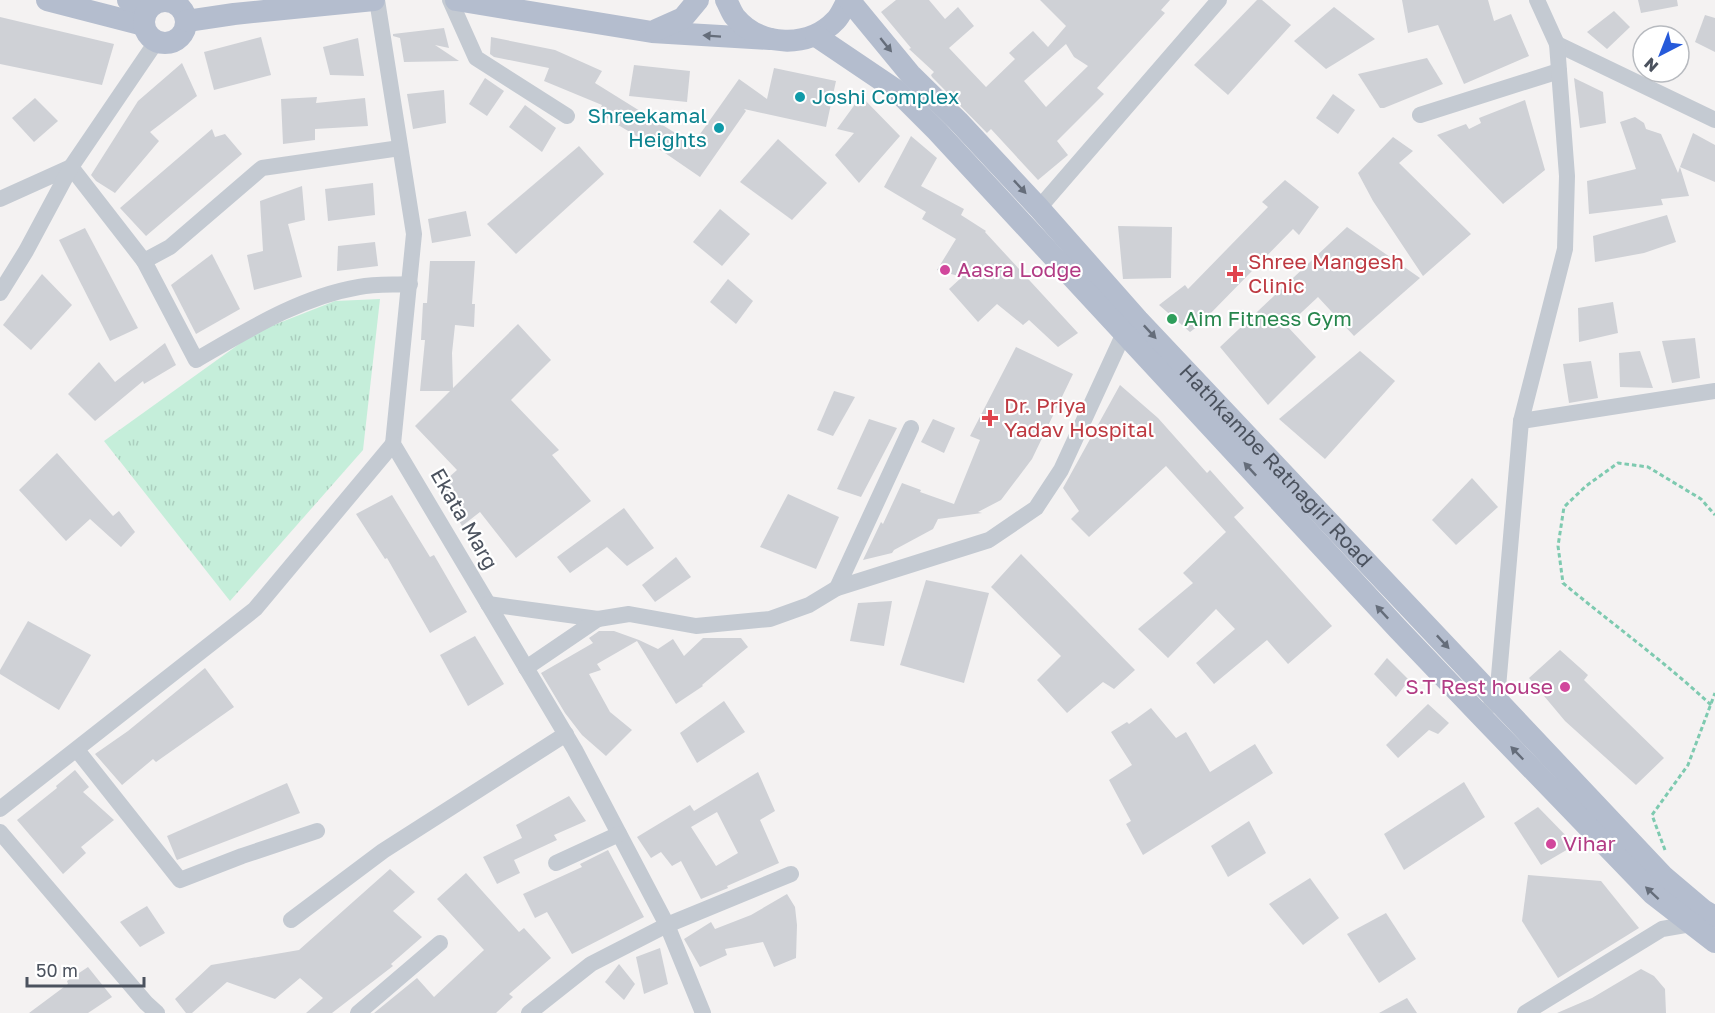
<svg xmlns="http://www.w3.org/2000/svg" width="1715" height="1013" font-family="'Golos Text',sans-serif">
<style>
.park{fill:url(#park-tufts)}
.building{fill:#cfd1d6;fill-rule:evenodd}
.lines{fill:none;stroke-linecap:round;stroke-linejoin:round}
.path{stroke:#7ecab0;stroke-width:3;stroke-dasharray:4.5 3;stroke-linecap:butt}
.minor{stroke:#c4cad2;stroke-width:16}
.major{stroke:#b4bdce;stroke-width:22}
.oneway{fill:#656d7a}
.culture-dot{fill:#0f9aa8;stroke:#fff;stroke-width:2}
.hotel-dot{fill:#d1479c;stroke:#fff;stroke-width:2}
.health-dot{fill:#e0444e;stroke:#fff;stroke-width:2}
.leisure-dot{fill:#2e9e5b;stroke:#fff;stroke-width:2}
.labels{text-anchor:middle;stroke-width:4.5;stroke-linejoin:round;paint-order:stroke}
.culture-label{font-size:21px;fill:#0d838f;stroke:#fff;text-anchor:start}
.health-label{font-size:21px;fill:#be3a42;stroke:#fff;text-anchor:start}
.hotel-label{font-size:21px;fill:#b23c85;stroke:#fff;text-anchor:start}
.leisure-label{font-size:21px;fill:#27864d;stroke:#fff;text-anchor:start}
.street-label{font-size:21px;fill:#4b525e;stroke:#fff}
</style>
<defs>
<pattern id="park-tufts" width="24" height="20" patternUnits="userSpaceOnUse" patternTransform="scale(1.5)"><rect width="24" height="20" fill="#c5eeda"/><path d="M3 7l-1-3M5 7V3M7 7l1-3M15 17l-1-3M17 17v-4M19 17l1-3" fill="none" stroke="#abcebe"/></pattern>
</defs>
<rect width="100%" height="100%" fill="#f4f2f2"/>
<polygon class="park" points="380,299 363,450 230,601 104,441 256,332 335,301"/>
<g class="building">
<path d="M896,0H929L945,19L958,7L974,26L949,48L986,87L1015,59L1009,53L1033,31L1048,47L1066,26L1040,0H1170L1161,10L1165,13L1097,88L1104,94L1057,141L1068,155L1038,180L991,129L987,133L932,77L931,75L934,72L909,49L911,48L881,12ZM1066,44L1074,57L1088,66L1046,107L1024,81Z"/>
<polygon points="1257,0 1262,0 1291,25 1228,95 1194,65"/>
<polygon points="1402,0 1488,0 1494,21 1511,14 1529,56 1464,84 1438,25 1408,33"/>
<polygon points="1638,0 1677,0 1678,6 1641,13"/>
<polygon points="1334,7 1375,39 1326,69 1294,41"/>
<polygon points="1614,11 1630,27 1607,49 1587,32"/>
<polygon points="1705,15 1715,18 1715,52 1695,42"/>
<polygon points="0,17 114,44 102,85 0,64"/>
<polygon points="444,28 449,48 435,45 459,61 404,62 400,38 393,36 393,34"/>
<polygon points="261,37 271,75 214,90 204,52"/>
<polygon points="491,37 555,50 602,71 595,83 693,144 739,79 767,99 774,68 836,81 826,127 744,109 746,111 700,177 665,153 598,113 602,105 544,81 549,68 494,57 490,54"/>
<polygon points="358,38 364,76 330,75 323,47"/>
<polygon points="1427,58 1443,84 1384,108 1380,108 1358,74"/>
<polygon points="182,63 197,96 150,132 159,141 115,193 96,181 91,175 138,101"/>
<polygon points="634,65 690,71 687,102 629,96"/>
<polygon points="485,78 504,91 487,116 469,104"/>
<polygon points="1574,78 1603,92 1606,123 1580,128"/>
<polygon points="444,90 446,123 413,129 407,94"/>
<polygon points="1333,94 1355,110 1338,134 1316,118"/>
<polygon points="861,96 900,136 859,183 835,155 854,133 837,129"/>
<polygon points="317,97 316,103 365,98 368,126 315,129 315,140 283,144 281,99"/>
<polygon points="35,98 58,121 34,142 12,118"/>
<polygon points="1525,100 1545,170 1503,204 1437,135 1466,124 1469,129 1481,123 1479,118"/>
<polygon points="525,105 556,128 542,152 509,127"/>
<polygon points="1635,117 1644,123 1646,129 1661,134 1678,173 1680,167 1689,196 1661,199 1663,205 1589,214 1587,181 1636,169 1620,122"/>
<polygon points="212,129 215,137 225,134 242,154 146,236 120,208"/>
<polygon points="1693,133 1715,145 1715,182 1680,167"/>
<polygon points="911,136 937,158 921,186 964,209 961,215 986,231 985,232 1078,333 1058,347 1029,320 1023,325 997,304 978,322 949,289 962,277 937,270 956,239 922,219 926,212 884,187"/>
<polygon points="1393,137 1413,151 1399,163 1471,234 1423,276 1373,201 1358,173"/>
<polygon points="778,139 827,183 792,220 740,182"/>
<polygon points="579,146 604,174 516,254 487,224"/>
<polygon points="1285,180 1319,207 1299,235 1293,229 1208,316 1209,318 1190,332 1159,305 1185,285 1188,289 1268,207 1262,202"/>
<polygon points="373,183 375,215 328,221 325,189"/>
<polygon points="302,186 305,220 288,224 302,277 254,290 247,255 263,251 260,201"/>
<polygon points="720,209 750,234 722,266 693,242"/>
<polygon points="466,211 471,236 432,243 428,219"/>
<polygon points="1667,215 1676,242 1644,253 1595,262 1593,236"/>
<polygon points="1118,226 1172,227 1171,278 1123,279"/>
<polygon points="1347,227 1420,278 1354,336 1318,297 1287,326 1316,357 1268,405 1220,347"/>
<polygon points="85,228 138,328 110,341 59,240"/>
<polygon points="375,242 378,266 337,271 338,246"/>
<polygon points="212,254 240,309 196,334 171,285"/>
<polygon points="430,261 475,261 472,304 475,304 474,327 455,325 452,353 453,388 518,324 551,360 511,400 559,450 552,455 591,501 516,558 480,512 462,526 439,486 457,470 415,426 450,391 420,391 425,340 421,340 423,303 427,303"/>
<polygon points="42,274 72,305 31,350 3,325"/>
<polygon points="728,279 753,301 736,324 710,302"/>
<polygon points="1613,302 1618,333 1579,342 1578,308"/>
<polygon points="1695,338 1700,378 1672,383 1662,341"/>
<polygon points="165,343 176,365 144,384 143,381 95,421 68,394 99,362 115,382"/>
<polygon points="1016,347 1073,374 1032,459 1001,500 978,512 982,513 938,519 933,529 894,550 892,553 863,560 881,522 883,524 902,483 921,490 920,492 954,504 980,440 970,436"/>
<polygon points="1360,351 1395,381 1325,459 1279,419"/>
<polygon points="1640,351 1653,388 1620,387 1619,353"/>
<polygon points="1591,361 1598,398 1569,403 1563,364"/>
<polygon points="1120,385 1158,418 1207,473 1210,470 1244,508 1234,517 1332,626 1288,664 1267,640 1214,684 1196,663 1235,629 1216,609 1168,658 1138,629 1193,583 1183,573 1226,532 1166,466 1089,537 1071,519 1079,511 1063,488"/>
<polygon points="834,391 855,397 833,436 817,430"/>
<polygon points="869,419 897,428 861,497 837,489"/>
<polygon points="933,419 955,428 944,453 921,442"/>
<polygon points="57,453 113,516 119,511 135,532 121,547 90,519 66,541 19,490"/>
<polygon points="1472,478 1498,507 1456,545 1432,520"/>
<polygon points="788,494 839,517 816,569 760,547"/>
<polygon points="392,495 430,557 434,555 467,612 430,633 387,558 385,559 356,514"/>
<polygon points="624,508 654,548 627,566 607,547 570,573 557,557"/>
<polygon points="1021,554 1135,670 1114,689 1103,682 1067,713 1037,680 1061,656 991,587"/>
<polygon points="676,557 691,577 655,602 642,585"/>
<polygon points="926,580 989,593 964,683 900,665"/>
<polygon points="892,601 884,646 850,641 858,603"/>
<polygon points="28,621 91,655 59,710 0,674 0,670"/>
<polygon points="599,631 614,631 639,640 658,649 673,639 684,656 703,638 741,638 748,647 702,685 703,686 676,704 637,641 597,664 601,670 589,674 610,712 632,730 606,756 582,735 565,713 541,673 593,643 589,638"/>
<polygon points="475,636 504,684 468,706 440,655"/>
<polygon points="1560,650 1588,675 1584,680 1664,758 1636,785 1565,721 1529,678"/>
<polygon points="1387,658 1409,680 1396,697 1374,674"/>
<polygon points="205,668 234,707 156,762 153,759 122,785 95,754 128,731"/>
<polygon points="724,701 745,732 697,763 680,733"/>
<polygon points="1428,704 1449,723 1438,734 1429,730 1398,758 1386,745"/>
<polygon points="1151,708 1176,738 1186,732 1210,772 1255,744 1273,773 1143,855 1126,824 1131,821 1109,780 1132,765 1111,732 1127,722 1129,724"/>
<polygon points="75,770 89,787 83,792 114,820 81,847 86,853 63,874 17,820 57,788 56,786"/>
<path d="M758,772L775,811L760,820L779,863L727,886L728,888L701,899L681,861L672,866L661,852L651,858L637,837L690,805L694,811ZM717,812L738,853L716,866L691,827Z"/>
<polygon points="1464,782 1485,817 1404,870 1384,834"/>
<polygon points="287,783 300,813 177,860 176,858 167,836"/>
<polygon points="569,796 586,821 554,835 557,840 514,860 520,873 497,884 483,857 522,838 516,825"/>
<polygon points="1538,807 1575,845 1541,865 1514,823"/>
<polygon points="1249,821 1266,853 1228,877 1211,846"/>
<polygon points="608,850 644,917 572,954 547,912 535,918 523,894 582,867 580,864"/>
<polygon points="390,869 415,892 393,911 422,937 391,964 393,966 332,1013 306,1013 323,998 300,978 275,999 227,982 192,1013 186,1013 175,999 211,965 299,950"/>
<polygon points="466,873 519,932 524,928 551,958 509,994 513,997 496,1013 374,1013 417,978 434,997 484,950 437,899"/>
<polygon points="1528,875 1601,881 1639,928 1558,978 1522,921"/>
<polygon points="1310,878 1339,918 1303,945 1269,904"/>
<polygon points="787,894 795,907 797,925 796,958 774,967 763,942 725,949 727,955 700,967 684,939 711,922 715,929 751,915"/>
<polygon points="147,906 165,933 140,947 120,922"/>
<polygon points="1386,913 1416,959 1379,983 1347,934"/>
<polygon points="660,948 668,984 644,994 636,957"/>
<polygon points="619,964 635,984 624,1000 605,982"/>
<polygon points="88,967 112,997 88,1013 29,1013 68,984 67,981"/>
<polygon points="1641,969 1654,976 1665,989 1666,1013 1557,1013 1592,998"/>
<polygon points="1407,998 1417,1013 1379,1013"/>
</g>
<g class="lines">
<g class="path">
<path d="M1711,705C1664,661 1612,624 1563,583L1558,546L1564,507L1586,486L1618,463L1648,467L1701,499L1715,515"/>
<polyline points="1665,850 1652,815 1688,765 1715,693"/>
</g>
<g class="minor">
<polyline points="377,0 414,234 393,444 575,750 667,925 703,1013"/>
<polyline points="450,0 476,58 567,116"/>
<polyline points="1557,44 1715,120"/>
<polyline points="1420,115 1559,71"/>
<polyline points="0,199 71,167 144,261 170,247 262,168 400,148"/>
<polyline points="1039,208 1219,0"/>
<path d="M144,261L196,360C248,330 300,297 359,287C375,284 393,285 410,284"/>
<polyline points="0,293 26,251 71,167 156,42"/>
<polyline points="1521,421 1715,391"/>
<polyline points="837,588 911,428"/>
<polyline points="488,604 598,619 629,614 696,626 770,619 809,605 837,588 989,540 1036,508 1061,470 1124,333"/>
<polyline points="526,668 598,619"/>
<polyline points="1491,705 1497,699 1521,421 1565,249 1567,176 1557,44 1537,0"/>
<polyline points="77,750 180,880 242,856 317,831"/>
<polyline points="0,809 255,609 393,444"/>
<polyline points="0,832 146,1003 157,1013"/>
<polyline points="556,863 619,834"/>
<polyline points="291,920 383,851 566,734"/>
<polyline points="358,1013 440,943"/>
<polyline points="529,1013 591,964 667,925 791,874"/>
<polyline points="1525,1013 1662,929 1691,924 1695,920"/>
</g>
<g class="major">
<polyline points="47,0 144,25"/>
<polyline points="128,0 150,6"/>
<polyline points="456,0 652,32 770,39"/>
<path d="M726,0C729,5 731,12 735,17C760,47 809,49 836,20C841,15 844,6 848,0"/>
<path id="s1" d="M849,0L910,74L958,121L1039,208L1138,320L1664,877L1703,910L1715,917"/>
<circle cx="165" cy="22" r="21"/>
<polyline points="187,21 234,14 374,0"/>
<polyline points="656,30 683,18 698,0"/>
<polyline points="816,36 896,90 937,131 1398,629 1480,715 1653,894 1715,942"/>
</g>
</g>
<defs><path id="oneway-solid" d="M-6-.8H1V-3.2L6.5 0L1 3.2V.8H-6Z" transform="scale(1.5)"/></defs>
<g class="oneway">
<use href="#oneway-solid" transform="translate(712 36) rotate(-176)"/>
<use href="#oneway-solid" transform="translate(886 45) rotate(51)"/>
<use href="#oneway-solid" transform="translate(1020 187) rotate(47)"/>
<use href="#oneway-solid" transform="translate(1150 332) rotate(47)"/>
<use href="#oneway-solid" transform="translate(1250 469) rotate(-133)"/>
<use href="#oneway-solid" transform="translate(1382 612) rotate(-133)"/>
<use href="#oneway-solid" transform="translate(1443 642) rotate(47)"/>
<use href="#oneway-solid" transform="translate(1517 753) rotate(-134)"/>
<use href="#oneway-solid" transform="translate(1652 893) rotate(-137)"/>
</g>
<g class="culture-dot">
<circle cx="800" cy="97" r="6"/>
<circle cx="719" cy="128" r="6"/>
</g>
<g class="hotel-dot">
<circle cx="945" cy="270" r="6"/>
<circle cx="1565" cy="687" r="6"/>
<circle cx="1551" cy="844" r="6"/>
</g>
<g class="health-dot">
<path d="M1232 265h6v6h6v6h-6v6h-6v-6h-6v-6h6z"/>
<path d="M987 409h6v6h6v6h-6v6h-6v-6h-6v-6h6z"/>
</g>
<circle class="leisure-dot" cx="1172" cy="319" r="6"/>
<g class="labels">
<g class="culture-label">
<text x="812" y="104">Joshi Complex</text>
<text x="707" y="123" text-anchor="end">Shreekamal<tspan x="707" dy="24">Heights</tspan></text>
</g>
<g class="health-label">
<text x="1248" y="269">Shree Mangesh<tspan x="1248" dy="24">Clinic</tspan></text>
<text x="1004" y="413">Dr. Priya<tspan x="1004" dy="24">Yadav Hospital</tspan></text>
</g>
<g class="hotel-label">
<text x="957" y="277">Aasra Lodge</text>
<text x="1553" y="694" text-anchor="end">S.T Rest house</text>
<text x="1563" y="851">Vihar</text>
</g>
<g class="leisure-label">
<text x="1184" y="326">Aim Fitness Gym</text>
</g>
<g class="street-label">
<text dy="7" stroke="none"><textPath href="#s1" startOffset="632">Hathkambe Ratnagiri Road</textPath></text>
<text transform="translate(464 519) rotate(60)" y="7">Ekata Marg</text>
</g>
</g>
<g transform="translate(1661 54) rotate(222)"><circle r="28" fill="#ffffff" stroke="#b7babf" stroke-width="1.5"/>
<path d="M0-4.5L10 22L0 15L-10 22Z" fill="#265ada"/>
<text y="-9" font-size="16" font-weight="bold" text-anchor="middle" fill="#4b525e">N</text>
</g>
<path d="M27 977v9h117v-9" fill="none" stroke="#4b525e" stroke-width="3"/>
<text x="36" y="977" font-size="18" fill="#4b525e" stroke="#ffffff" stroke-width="4.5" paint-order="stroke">50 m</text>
</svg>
